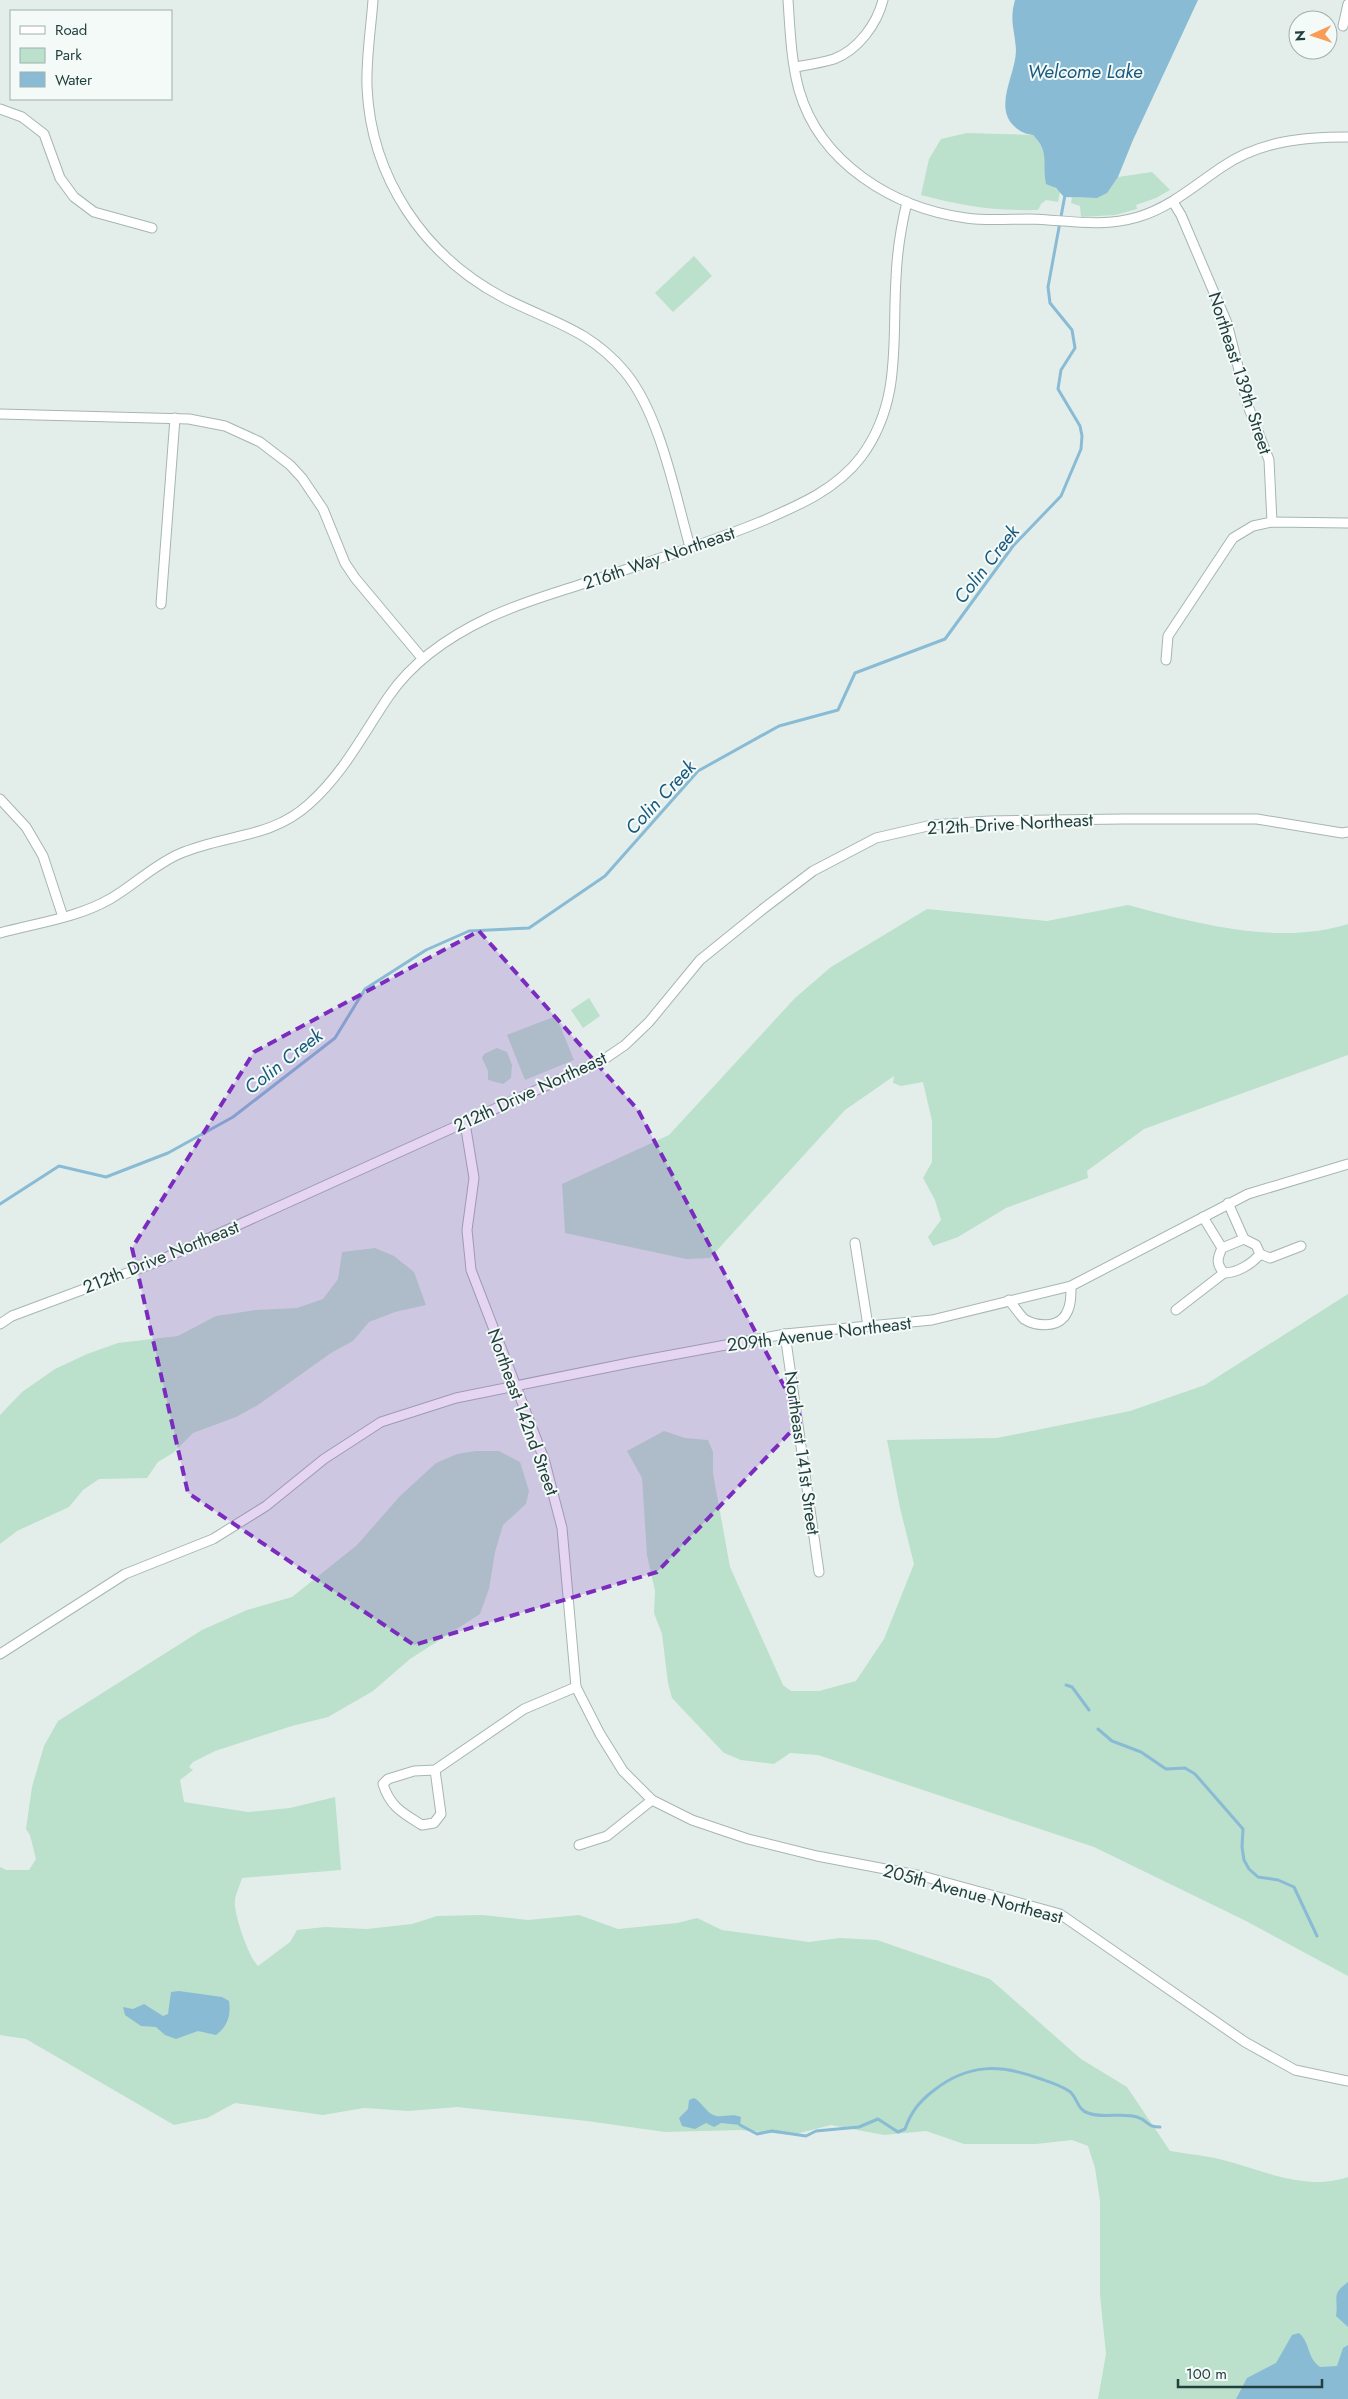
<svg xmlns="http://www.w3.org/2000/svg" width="1348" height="2399" font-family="Jost,sans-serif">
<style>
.green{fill:#bbe0cc}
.water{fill:#89bbd5}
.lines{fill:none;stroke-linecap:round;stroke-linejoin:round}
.stream{stroke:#89bbd5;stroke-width:3}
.minor-casing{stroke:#a5b6b4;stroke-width:11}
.minor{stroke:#fff;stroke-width:9}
.marked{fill:#7b2cbf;fill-opacity:0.2;stroke:#7b2cbf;stroke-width:4;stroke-dasharray:10 6;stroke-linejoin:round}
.labels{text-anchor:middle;stroke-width:4;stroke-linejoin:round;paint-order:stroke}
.street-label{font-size:18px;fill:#22403e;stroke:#f4faf8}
.water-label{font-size:19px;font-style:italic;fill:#185a7f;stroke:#f4faf8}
</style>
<rect width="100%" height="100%" fill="#e3eeeb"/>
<g class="green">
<path d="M967,133L1033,135C1046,148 1046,162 1045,180L1060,192L1058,202L1046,200L1041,204L1038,210C994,211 963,206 921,195L929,159L941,139Z"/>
<path d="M1152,172L1170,190L1156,198L1136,205L1137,209L1115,215L1081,217L1080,206L1071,203L1072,197C1097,200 1104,197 1118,177Z"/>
<polygon points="694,256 712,276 673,312 655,293"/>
<path d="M1128,905C1195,923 1279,946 1348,924V1055L1144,1129L1087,1171L1088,1178L1006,1208L958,1237L933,1246L928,1237L941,1220L935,1200L923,1178L932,1162V1121L923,1082L901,1086L893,1083L894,1076L845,1110L710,1258L686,1259L565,1233L562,1184L669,1135L795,998L831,967L927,909L1047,921Z"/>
<polygon points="589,998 600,1016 583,1028 571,1010"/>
<polygon points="556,1016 574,1060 525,1080 507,1035"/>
<polygon points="497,1048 507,1052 512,1065 511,1078 503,1084 488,1080 488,1071 482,1058 484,1054"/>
<polygon points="375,1248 394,1256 414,1272 426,1305 395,1312 369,1322 353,1341 331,1353 258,1405 236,1417 193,1433 173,1453 158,1462 147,1478 99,1479 83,1490 69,1507 17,1531 0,1544 0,1415 22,1392 55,1369 87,1354 118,1343 178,1336 216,1316 256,1310 297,1308 323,1299 338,1279 342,1252"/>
<polygon points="1348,1294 1348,1976 1246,1921 1094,1847 818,1755 790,1753 774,1764 741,1760 724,1753 672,1698 668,1683 662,1634 654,1613 655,1591 647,1555 642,1478 627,1451 664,1431 685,1438 708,1440 713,1452 713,1473 730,1567 783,1685 791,1691 819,1691 856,1681 884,1639 914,1564 900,1508 887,1440 997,1438 1130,1411 1205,1385"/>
<path d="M476,1451H499L520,1462L529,1491L526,1504L503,1525L495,1552L489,1589L480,1614L410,1659L373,1691L328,1717L292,1726L215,1751L193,1762L189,1767L193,1770L180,1780L184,1802L248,1812L290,1808L335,1797L341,1870L242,1878C240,1885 236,1893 235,1900C233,1913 249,1958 258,1966L290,1942L297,1930L325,1927L367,1929L412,1924L437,1916L482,1915L528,1920L579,1915L618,1929L677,1923L697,1918L722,1930L809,1942L840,1938L877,1940L990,1979L1081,2059L1127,2087L1170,2151C1189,2154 1209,2156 1227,2161C1267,2172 1307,2191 1348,2177V2399H1098L1106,2354L1100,2295V2201L1095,2168L1088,2146L1072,2140L1036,2144H964L926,2131L884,2135L831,2125L792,2135L740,2130L665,2132L587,2121L457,2107L409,2111L364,2108L323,2115L235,2103L207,2118L174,2125L26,2039L0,2035V1867L6,1870H29L36,1859L30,1835L26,1829L32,1787L44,1746L58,1721L202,1630L247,1610L292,1597L357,1545L400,1496L436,1463L457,1454Z"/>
</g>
<g class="water">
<path d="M1015,0H1198L1133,140L1118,177L1107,193L1097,198L1064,197L1056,188L1046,184C1042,164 1050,152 1033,135C1024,134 1019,131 1013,125C994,105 1016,74 1016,50C1015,30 1009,21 1015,0Z"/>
<path d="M179,1991L222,1997L229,2001C231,2015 228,2026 216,2035L198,2031L176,2039L165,2035L156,2027L141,2026L125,2015L123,2007L133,2009L144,2004L163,2016L168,2014L171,1992Z"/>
<path d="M694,2098C702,2102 707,2114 716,2116C726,2117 732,2113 741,2117L740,2125L721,2123L714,2127L706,2123L695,2129L682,2126L679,2118L688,2109L689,2100Z"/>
<path d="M1348,2282V2327L1336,2316C1339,2298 1330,2295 1348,2282Z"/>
<path d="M1299,2333C1310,2342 1307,2358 1320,2367L1337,2366L1343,2348L1348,2345V2399H1236L1247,2378L1276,2363L1292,2335Z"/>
</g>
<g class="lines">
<g class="stream">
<polyline points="0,1204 59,1166 106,1177 168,1153 233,1117 335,1038 365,989 426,950 469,931 529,928 605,876 698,771 779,726 838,710 855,673 945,639 1013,546 1061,496 1081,449 1082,436 1080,426 1058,389 1061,370 1075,348 1072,330 1050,303 1048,287 1065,195"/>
<polyline points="1066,1685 1072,1687 1089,1710"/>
<polyline points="1098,1729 1112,1741 1141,1752 1166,1769 1185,1768 1195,1774 1243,1829 1242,1847 1244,1860 1249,1869 1258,1877 1278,1880 1294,1887 1317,1936"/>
<path d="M740,2125L757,2134L772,2131L806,2136L816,2131L859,2127L878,2119L898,2132L905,2129C911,2112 919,2102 933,2091C968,2063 1001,2064 1041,2079C1050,2082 1060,2085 1069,2091C1077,2096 1077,2110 1088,2113C1103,2119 1122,2112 1137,2117C1148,2120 1146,2127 1160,2127"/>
</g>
<g class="minor-casing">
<g id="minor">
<path d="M373,0C371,28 366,58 367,87C371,178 424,256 504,298C551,322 589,329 625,372C660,414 675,494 690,547"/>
<path d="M788,0C790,29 791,61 799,90C820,163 893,208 966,218C987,221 1009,219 1030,219C1067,220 1101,228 1138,217C1171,207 1195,185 1222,167C1260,141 1303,137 1348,137"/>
<polyline points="1343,26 1348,4"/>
<path d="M795,67C807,65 821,63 834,59C858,50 877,24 883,0"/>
<polyline points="0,109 22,117 44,134 60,178 74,197 94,212 152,228"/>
<polyline points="1173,202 1181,215 1227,323 1248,406 1269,460 1272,522"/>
<polyline points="0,414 189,419 225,426 260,442 290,465 302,478 323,509 345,563 355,578 422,658"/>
<polyline points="161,604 175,418"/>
<polyline points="1166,660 1168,636 1233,538 1253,526 1272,522 1348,523"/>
<polyline points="0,799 26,827 43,856 63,917"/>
<path d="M0,933C36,923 77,918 110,899C134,885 154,865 179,854C224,834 271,839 309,804C344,773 363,734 389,696C413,661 450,636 488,618C515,605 545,596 573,587C635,566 699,547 760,522C797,506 836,490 861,457C902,402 892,342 896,278C897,252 901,227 907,202"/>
<polyline points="465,1123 474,1178 467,1230 471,1270 544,1459 562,1528 576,1687 600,1734 623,1771 652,1800 692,1820 748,1839 817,1856 922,1876 1060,1914 1245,2042 1295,2070 1348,2081"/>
<polyline points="1228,1203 1244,1239"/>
<polyline points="1203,1217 1222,1248"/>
<path d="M1244,1239L1256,1245L1260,1254C1252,1264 1237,1273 1224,1273C1216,1264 1217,1259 1222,1248Z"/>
<polyline points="855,1243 868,1326"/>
<polyline points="1260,1254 1270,1258 1301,1246"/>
<path d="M1009,1300C1014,1306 1019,1314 1024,1319C1035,1326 1055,1328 1064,1317C1071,1308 1071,1297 1071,1286"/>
<polyline points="1176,1310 1224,1273"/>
<polyline points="0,1324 12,1316 154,1263 603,1060 625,1045 649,1022 700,960 763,909 813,871 876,838 932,825 989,821 1123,819 1257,819 1342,833 1348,832"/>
<polyline points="785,1334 819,1572"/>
<polyline points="0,1654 125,1574 213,1539 266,1506 324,1459 381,1422 456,1398 634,1362 785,1334 932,1320 1071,1286 1248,1194 1348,1164"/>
<path d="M435,1770L441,1814L434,1823L422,1825C403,1813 390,1807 383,1784L388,1779L414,1771L435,1770L524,1709L576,1687"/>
<polyline points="579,1845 607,1836 652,1800"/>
</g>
</g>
<use href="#minor" class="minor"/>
</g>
<path class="marked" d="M479,931L638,1110L802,1420L657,1572L414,1645L188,1493L132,1248L254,1052Z"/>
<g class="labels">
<g class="street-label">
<text transform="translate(1240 373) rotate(72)" y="6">Northeast 139th Street</text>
<text transform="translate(659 558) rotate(-19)" y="6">216th Way Northeast</text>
<text transform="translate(1010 824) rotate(-3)" y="6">212th Drive Northeast</text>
<text transform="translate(530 1092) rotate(-25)" y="6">212th Drive Northeast</text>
<text transform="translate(161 1257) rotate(-22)" y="6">212th Drive Northeast</text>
<text transform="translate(819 1334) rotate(-7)" y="6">209th Avenue Northeast</text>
<text transform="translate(523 1412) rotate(70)" y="6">Northeast 142nd Street</text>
<text transform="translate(802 1453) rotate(82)" y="6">Northeast 141st Street</text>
<text transform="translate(973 1894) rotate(15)" y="6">205th Avenue Northeast</text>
</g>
<g class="water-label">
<text x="1085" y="78">Welcome Lake</text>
<text transform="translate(986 564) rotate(-52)" y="7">Colin Creek</text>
<text transform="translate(660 797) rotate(-47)" y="7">Colin Creek</text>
<text transform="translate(283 1061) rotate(-38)" y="7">Colin Creek</text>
</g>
</g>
<rect x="10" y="10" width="162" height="90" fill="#f4faf8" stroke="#a0b0ae"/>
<rect x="20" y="26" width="25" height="8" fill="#ffffff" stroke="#a0b0ae"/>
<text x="55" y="35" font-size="15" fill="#22403e">Road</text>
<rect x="20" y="48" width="25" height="15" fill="#bbe0cc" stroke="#a0b0ae"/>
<text x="55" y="60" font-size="15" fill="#22403e">Park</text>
<rect x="20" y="72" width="25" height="15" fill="#89bbd5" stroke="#a0b0ae"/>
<text x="55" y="85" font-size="15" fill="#22403e">Water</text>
<g transform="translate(1313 35) rotate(267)"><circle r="24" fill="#f4faf8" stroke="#a0b0ae"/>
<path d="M0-4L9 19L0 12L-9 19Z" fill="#f89d56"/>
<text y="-8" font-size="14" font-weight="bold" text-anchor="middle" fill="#22403e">N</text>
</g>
<path d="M1178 2379v8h144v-8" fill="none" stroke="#22403e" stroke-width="2.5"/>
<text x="1186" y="2379" font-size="15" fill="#22403e" stroke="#f4faf8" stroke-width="4" paint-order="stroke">100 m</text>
</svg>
